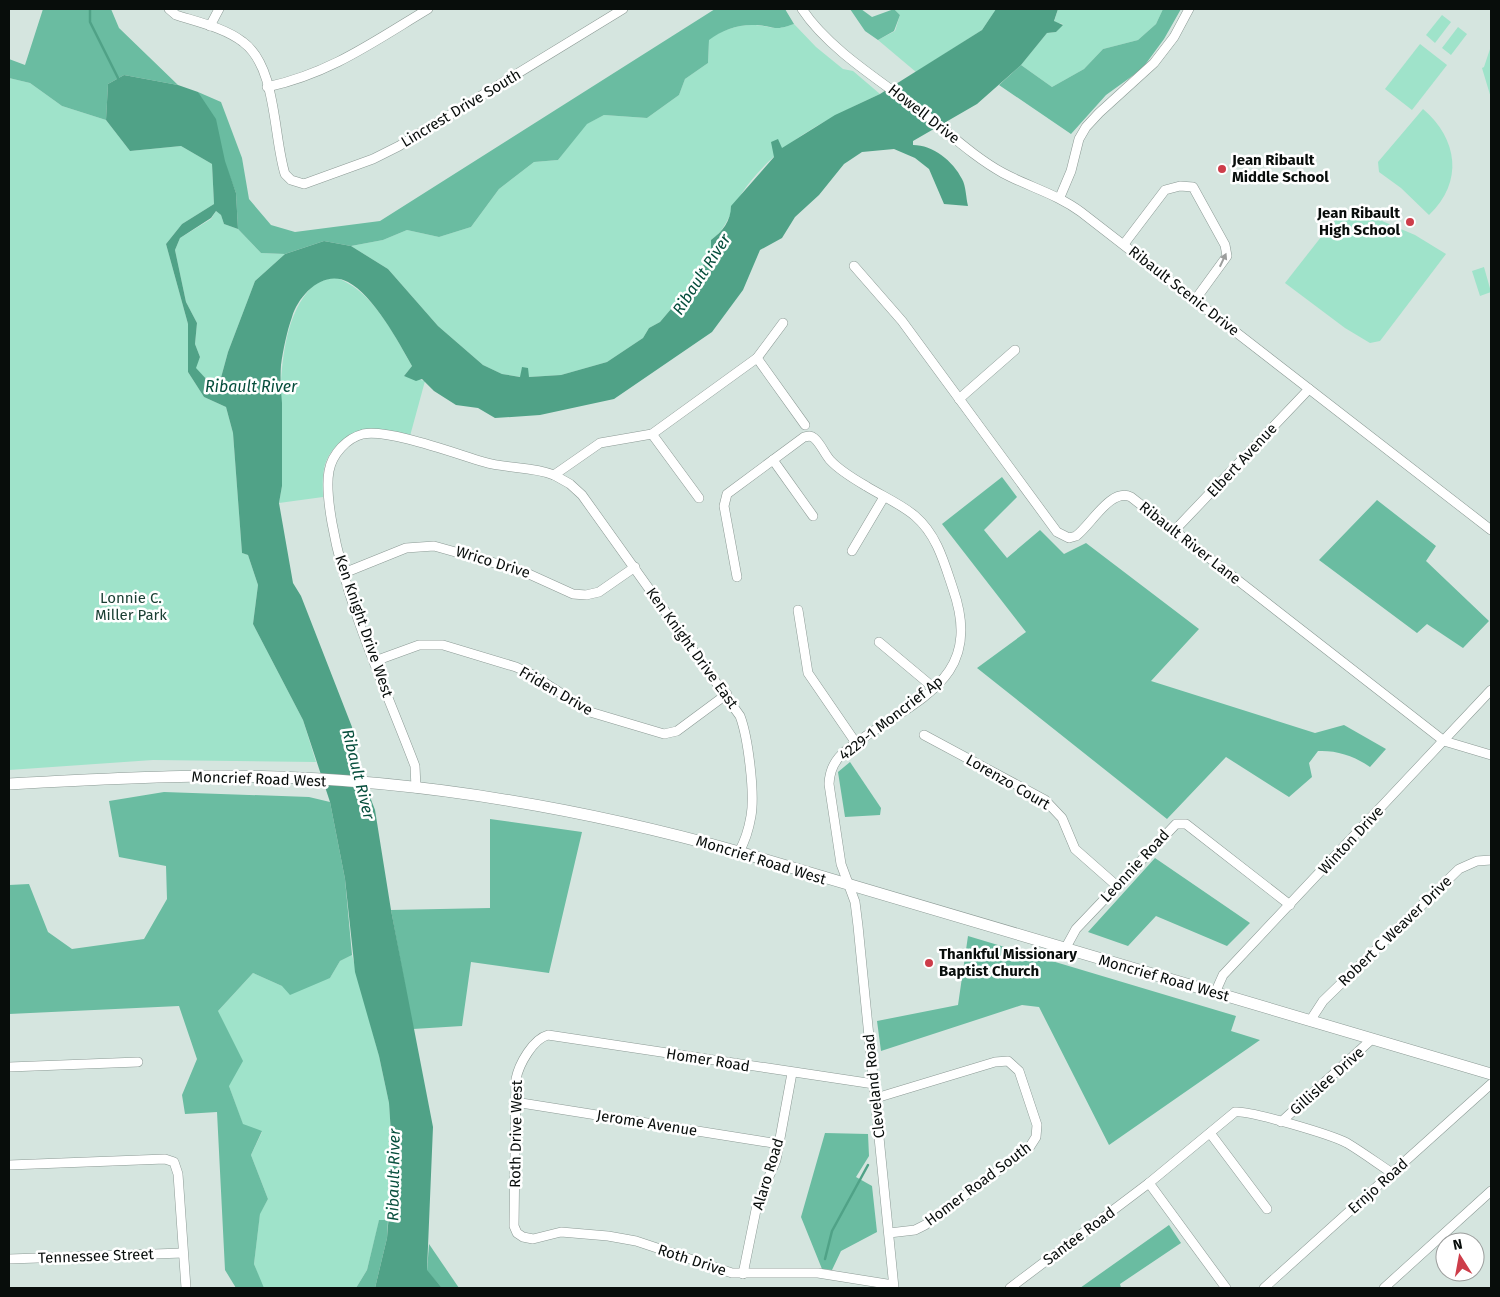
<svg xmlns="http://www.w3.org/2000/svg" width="1500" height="1297" font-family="'Fira Sans',sans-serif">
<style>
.green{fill:#9fe3ca}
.forest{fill:#6abca1}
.water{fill:#50a287}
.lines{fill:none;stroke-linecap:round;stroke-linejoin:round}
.stream{stroke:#50a287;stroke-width:2.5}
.minor-casing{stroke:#8c9a95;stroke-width:10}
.major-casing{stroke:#8c9a95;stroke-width:12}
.minor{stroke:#fff;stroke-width:9}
.major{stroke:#fff;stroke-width:11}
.oneway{fill:#9c9e9d}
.poi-dot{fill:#cd3d4a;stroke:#fff;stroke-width:2}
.labels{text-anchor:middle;stroke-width:5;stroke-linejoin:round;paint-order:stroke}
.street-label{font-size:15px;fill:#080d0b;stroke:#fff}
.poi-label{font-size:15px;font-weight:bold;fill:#080d0b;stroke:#fff;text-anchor:start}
.park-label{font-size:15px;fill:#1b4034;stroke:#fff}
.water-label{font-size:16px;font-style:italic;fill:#064e3c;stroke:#fff}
</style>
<rect width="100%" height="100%" fill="#d5e5df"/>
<g class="green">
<polygon points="894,9 996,9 982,30 916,72 878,40 895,31 900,15"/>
<polygon points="1058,9 1163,9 1156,24 1138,40 1103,49 1084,69 1052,87 1021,65 1047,33 1056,32 1063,24 1054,22"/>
<polygon points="1442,15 1451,22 1435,43 1426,35"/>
<path d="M794,24L816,47L843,69L853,71L880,94C828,118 775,144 742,193C730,209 728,229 711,240V253L688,289L660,322L649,328L643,338L607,362L561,375L529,377L522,368L521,377L502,374L483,365L438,326L388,269L351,246L383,240L407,230L439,237L471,227L499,189L534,162L558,160L586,124L604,115L647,118L679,95L685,79L708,63L709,39C722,30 739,24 755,25C775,26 771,32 794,24Z"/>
<polygon points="1458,27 1467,34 1451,55 1442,48"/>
<polygon points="1420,44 1447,65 1412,110 1385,89"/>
<polygon points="1491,46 1491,98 1482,68 1484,67"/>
<polygon points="9,78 30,83 62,106 106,120 130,151 181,146 212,164 214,204 182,224 166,244 188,324 188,372 204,397 226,407 233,433 242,553 248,555 258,585 253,624 303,720 316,762 153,760 9,770"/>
<path d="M1423,109C1458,139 1464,182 1429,215L1401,188L1379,172L1378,162Z"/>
<polygon points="216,211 221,215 224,224 238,229 261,253 285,254 255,281 228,352 219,385 209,382 195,368 200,357 195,344 197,323 186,302 175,250 180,238 211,219"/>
<polygon points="1361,212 1415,235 1446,254 1380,341 1370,343 1345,328 1285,283 1332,223 1340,217"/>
<polygon points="1484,267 1491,292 1480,296 1472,271"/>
<path d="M334,277C372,289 393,333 412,366L404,376L425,381L410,436C399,433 386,429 375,429C353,429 328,446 324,469C322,478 323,488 323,497L279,503L282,486C282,431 270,332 310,289C316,282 325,280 334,277Z"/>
<polygon points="352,955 379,1056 389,1103 393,1164 388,1220 379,1221 367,1270 356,1288 263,1288 254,1264 260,1213 268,1199 251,1155 262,1132 243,1125 229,1086 218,1011 253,973 282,986 330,978 340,961"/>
</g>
<g class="forest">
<polygon points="43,9 111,9 119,28 178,85 124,75 108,84 106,120 62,106 30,83 9,78 9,59 25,65"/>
<path d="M715,9H785L794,24C771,32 776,26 755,25C739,24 722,30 709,40L708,63L685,79L679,95L647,118L604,115L587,124L558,160L534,162L499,189L471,227L439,237L407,230L383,240L351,246L324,241L285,254L261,253L238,229L236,193L198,92L221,102L242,158L249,199L271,225L295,232L380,221Z"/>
<polygon points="850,9 861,9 872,17 894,9 900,15 894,31 878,40 865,31"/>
<polygon points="1163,9 1181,9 1164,39 1142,69 1106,95 1071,134 999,85 1021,65 1052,87 1084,69 1103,49 1138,40 1156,24"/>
<path d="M1002,477L1017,497L984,530L1007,558L1040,530L1064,554L1086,543L1199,629L1151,681L1315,733L1344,725L1386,749L1370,767C1355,756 1336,750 1318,751L1309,763L1312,777L1289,797L1226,757L1167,819L977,668L1026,632L942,524Z"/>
<polygon points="1377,500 1436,546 1426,561 1489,621 1463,648 1427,624 1417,633 1319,560"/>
<polygon points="850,762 881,808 880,815 845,817 838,772"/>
<polygon points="164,792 309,797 330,802 345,879 352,955 340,961 330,978 290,995 282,986 253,973 218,1011 243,1061 229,1086 243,1124 262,1131 251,1155 268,1199 260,1214 254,1264 264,1288 236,1288 225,1270 217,1112 185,1114 182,1095 197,1059 179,1006 9,1014 9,885 29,884 48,932 72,949 144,939 167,899 166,866 119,857 109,801"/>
<polygon points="490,819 582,832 549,973 471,962 462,1026 413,1029 391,910 490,908"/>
<polygon points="1155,858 1250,923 1227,946 1156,916 1128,946 1088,932"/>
<polygon points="968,936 1236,1016 1231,1031 1260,1040 1109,1145 1039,1007 1022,1005 881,1051 877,1021 958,1005"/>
<polygon points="825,1133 868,1134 869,1156 856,1177 872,1186 877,1232 841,1251 832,1270 822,1269 801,1217"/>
<polygon points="379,1220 388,1220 387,1238 375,1288 356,1288 367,1270"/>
<polygon points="1169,1225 1181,1243 1120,1284 1121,1288 1080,1288"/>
<polygon points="429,1244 459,1288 442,1288 427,1271"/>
</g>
<path class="water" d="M996,9H1058L1054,21L1063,25L1056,32L1047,33L1021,65L977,104L913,141V145C933,145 953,161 962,179C966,186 966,198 968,206L944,204L929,169L915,158L894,149L862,152L844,164L819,195L795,217L782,238L760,250L743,290L712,332L614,399L540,415L495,418L478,408L456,405L434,391L422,379L416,381L404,376L412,366C398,341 374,296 348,282C324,269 299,294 292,317C287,331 283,350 281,365C280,377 281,391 282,403C282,431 282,459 282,486L279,503L293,583L301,596L352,727L358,765L375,810L391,910L433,1127L427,1270L442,1288H375L387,1238L393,1164L389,1103L379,1056L355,972L345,879L330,802L303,720L253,624L258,585L248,555L242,553L233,433L226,407L204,397L188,372V324L166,244L182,224L214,204L212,164L181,146L130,151L106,120L108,84L124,75L178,85L198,92L216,119L225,161L236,193L238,229L224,224L221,215L216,211L211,218L180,238L175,250L186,302L197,323L195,344L200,357L196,368L209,382L219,385L228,352L255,281L285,254L324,241L351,246L388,269L438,326L483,365L502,374L520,377L522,367L528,368L529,377L561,375L607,362L643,338L649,328L660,322L688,289L711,253V240C722,232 731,221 731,206L774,157L771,142L778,139L782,148L835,115L880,94L982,30Z"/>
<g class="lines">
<g class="stream">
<polyline points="90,9 90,22 119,80"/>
<polyline points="825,1259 832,1231 868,1165"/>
</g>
<g class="minor-casing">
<g id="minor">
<path d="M169,9L176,15C198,22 225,28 243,42C277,67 273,136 285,174L291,180L304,184L373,159L399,146L623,9"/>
<path d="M802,9C829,50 884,83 923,113C949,133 974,157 1003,173C1029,187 1057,194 1081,212L1491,530"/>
<polyline points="210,26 219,9"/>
<path d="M267,87C331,73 373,42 428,9"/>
<polyline points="1060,197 1071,171 1079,139 1086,127 1099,113 1154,63 1174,37 1189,9"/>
<polyline points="1124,244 1165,190 1180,186 1193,187 1225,245 1227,256 1195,300"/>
<path d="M854,266L902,321L1057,532L1069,538L1076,536C1091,525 1111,487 1131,497L1444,741L1491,755"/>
<polyline points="757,358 805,425"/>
<polyline points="959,399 1015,350"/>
<polyline points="652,434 699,498"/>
<polyline points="773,460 813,516"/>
<path d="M554,475L570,484L582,495L740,716C748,737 755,793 751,816C749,828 745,841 739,852"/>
<polyline points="1174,531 1309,389"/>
<polyline points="852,551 884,497"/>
<polyline points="344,573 406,548 434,546 520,570 573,594 586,595 599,592 635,567"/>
<path d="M737,577L724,506L727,494L804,437C808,436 811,435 814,438C821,444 824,453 830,460C840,471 854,479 866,486C882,496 901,504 915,516C937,535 944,562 953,589C983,675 924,696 863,738C844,751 830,760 829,784L841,864L855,902L858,926L894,1288"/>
<polyline points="798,610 808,673 856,743"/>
<polyline points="879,642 934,688"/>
<polyline points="375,661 419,645 443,645 516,667 531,674 590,712 664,734 677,731 727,694"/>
<polyline points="924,735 1045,800 1062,818 1075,849 1117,886"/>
<path d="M416,788L415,766C385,687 347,607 332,523C329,506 326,487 329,471C332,454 347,438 363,434C390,429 456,454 484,462C507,469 532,466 554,475L600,443L652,434L757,358L783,323"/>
<polyline points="1065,949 1076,929 1176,824 1186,824 1290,905"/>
<polyline points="1215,993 1223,975 1491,690"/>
<polyline points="1310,1021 1323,1001 1459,869 1477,861 1491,860"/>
<polyline points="9,1067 138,1062"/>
<path d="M874,1084L548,1035C533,1039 519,1064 516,1079L514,1226L517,1233L523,1237L533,1239L561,1232L608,1236L636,1241L732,1273H818L893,1285"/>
<polyline points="876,1098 995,1062 1008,1061 1019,1071 1037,1125 1036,1137 1029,1148 925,1225 915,1230 889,1233"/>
<polyline points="515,1102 779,1144"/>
<polyline points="1281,1122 1372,1039"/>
<polyline points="1210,1133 1267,1209"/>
<polyline points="9,1165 165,1159 174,1162 178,1174 186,1288"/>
<polyline points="1149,1183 1226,1288"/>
<polyline points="9,1259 183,1253"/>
<polyline points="743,1274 757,1205 776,1160 792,1073"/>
<path d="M1010,1288L1149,1183L1235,1112C1249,1110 1332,1135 1347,1143C1362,1152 1377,1163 1392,1173"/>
<polyline points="1264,1288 1491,1084"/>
<polyline points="1384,1288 1491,1191"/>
</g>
</g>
<g class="major-casing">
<path id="major" d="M9,784C79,780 150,776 220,776C395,776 571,805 739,852L1491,1074"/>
</g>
<use href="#minor" class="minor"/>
<use href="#major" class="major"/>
</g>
<defs><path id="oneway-solid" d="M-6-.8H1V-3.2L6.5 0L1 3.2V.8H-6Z" transform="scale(1.25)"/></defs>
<use class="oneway" href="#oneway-solid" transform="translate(1223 260) rotate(-65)"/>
<g class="poi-dot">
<circle cx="1222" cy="169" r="5"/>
<circle cx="1410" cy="222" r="5"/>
<circle cx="929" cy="963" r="5"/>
</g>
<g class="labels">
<g class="street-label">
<text transform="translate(461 108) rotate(-31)" y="5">Lincrest Drive South</text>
<text transform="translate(924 114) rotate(38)" y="5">Howell Drive</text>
<text transform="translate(1184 291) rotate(38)" y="5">Ribault Scenic Drive</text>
<text transform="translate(1242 460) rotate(-47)" y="5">Elbert Avenue</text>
<text transform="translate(1190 543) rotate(38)" y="5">Ribault River Lane</text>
<text transform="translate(493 562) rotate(17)" y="5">Wrico Drive</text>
<text transform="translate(364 626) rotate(71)" y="5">Ken Knight Drive West</text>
<text transform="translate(692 648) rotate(54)" y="5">Ken Knight Drive East</text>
<text transform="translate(556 691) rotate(30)" y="5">Friden Drive</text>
<text transform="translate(891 718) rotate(-38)" y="5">4229-1 Moncrief Ap</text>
<text transform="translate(259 779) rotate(2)" y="5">Moncrief Road West</text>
<text transform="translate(1008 782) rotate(30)" y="5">Lorenzo Court</text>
<text transform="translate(1351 840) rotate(-47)" y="5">Winton Drive</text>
<text transform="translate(761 860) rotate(17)" y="5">Moncrief Road West</text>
<text transform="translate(1135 866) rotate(-47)" y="5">Leonnie Road</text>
<text transform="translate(1395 931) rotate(-44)" y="5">Robert C Weaver Drive</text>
<text transform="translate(1164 978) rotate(16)" y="5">Moncrief Road West</text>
<text transform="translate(708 1060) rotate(9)" y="5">Homer Road</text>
<text transform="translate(1327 1081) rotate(-42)" y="5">Gillislee Drive</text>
<text transform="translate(874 1086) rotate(-96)" y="5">Cleveland Road</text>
<text transform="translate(647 1123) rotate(9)" y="5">Jerome Avenue</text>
<text transform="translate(516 1134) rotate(-89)" y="5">Roth Drive West</text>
<text transform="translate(768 1174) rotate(-73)" y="5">Alaro Road</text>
<text transform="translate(978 1184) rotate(-37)" y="5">Homer Road South</text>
<text transform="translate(1378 1186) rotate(-42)" y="5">Ernjo Road</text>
<text transform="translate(1079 1236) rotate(-37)" y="5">Santee Road</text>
<text transform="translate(96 1256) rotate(-2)" y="5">Tennessee Street</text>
<text transform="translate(692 1260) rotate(18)" y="5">Roth Drive</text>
</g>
<g class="poi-label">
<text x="1232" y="165">Jean Ribault<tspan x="1232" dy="17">Middle School</tspan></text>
<text x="1400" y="218" text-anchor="end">Jean Ribault<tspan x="1400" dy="17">High School</tspan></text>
<text x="939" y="959">Thankful Missionary<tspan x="939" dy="17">Baptist Church</tspan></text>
</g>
<g class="park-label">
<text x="131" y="603">Lonnie C.<tspan x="131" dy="17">Miller Park</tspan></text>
</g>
<g class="water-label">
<text transform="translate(701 274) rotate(-57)" y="6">Ribault River</text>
<text x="251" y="392">Ribault River</text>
<text transform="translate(359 774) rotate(76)" y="6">Ribault River</text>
<text transform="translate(393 1175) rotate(-89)" y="6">Ribault River</text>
</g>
</g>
<rect width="1500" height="1297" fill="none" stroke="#080d0b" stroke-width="20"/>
<g transform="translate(1460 1257) rotate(349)"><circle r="24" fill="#ffffff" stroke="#9c9e9d"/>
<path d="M0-4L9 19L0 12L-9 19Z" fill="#cd3d4a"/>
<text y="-8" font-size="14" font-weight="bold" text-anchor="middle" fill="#080d0b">N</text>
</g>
</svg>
